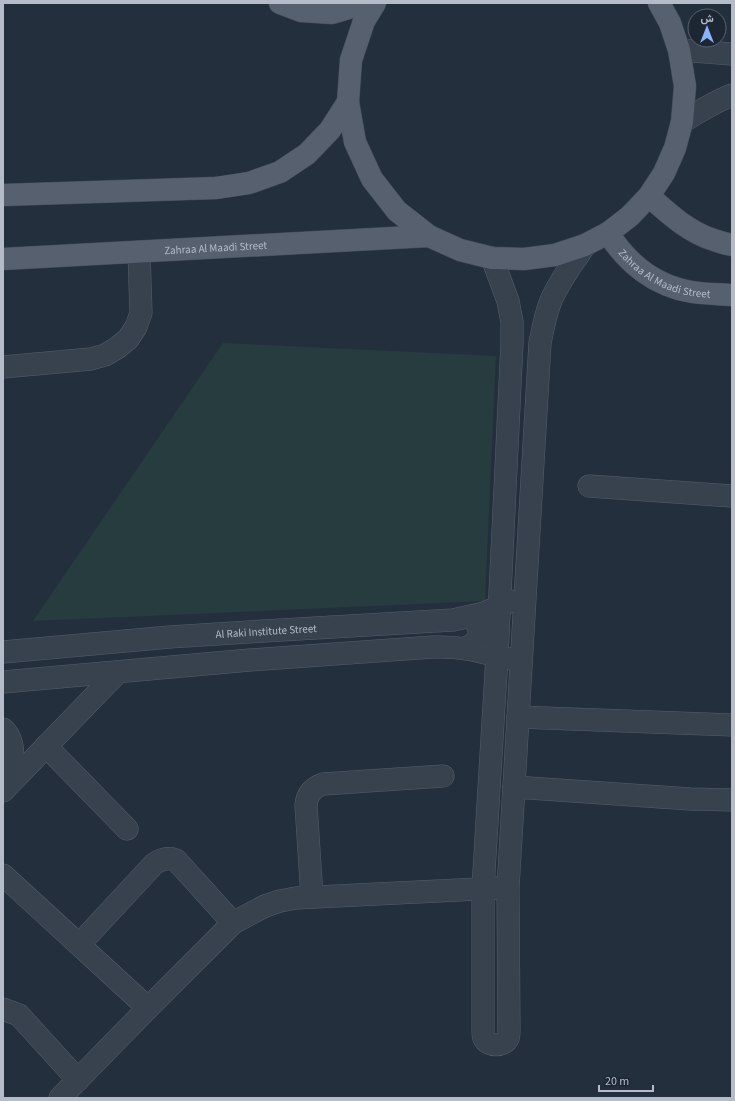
<svg xmlns="http://www.w3.org/2000/svg" width="735" height="1101" font-family="'Source Sans 3',Vazirmatn,sans-serif">
<style>
.green{fill:#263c3f}
.lines{fill:none;stroke-linecap:round;stroke-linejoin:round}
.minor-casing{stroke:#565f6c;stroke-width:23}
.major-casing{stroke:#414a57;stroke-width:23}
.minor{stroke:#38414e;stroke-width:22}
.major{stroke:#56606e;stroke-width:22}
.labels{text-anchor:middle;stroke-width:3;stroke-linejoin:round;paint-order:stroke}
.street-label{font-size:11px;fill:#b4bcc9;stroke:#1d2633}
</style>
<rect width="100%" height="100%" fill="#242f3e"/>
<polygon class="green" points="223,343 496,356 485,601 33,621"/>
<g class="lines">
<g class="minor-casing">
<g id="minor">
<polyline points="679,50 732,54"/>
<path d="M682,122C698,112 714,102 732,95"/>
<path d="M492,258L508,301L512,322V343L497,656L483,888V1031C483,1033 483,1036 484,1038C488,1047 504,1047 508,1038C509,1036 509,1033 509,1031L508,888L540,343C543,329 545,316 550,303C558,282 573,264 585,245"/>
<polyline points="3,367 91,359 105,355 117,348 128,339 136,327 141,313 139,252"/>
<polyline points="589,486 732,496"/>
<path d="M465,648C482,642 484,627 469,617"/>
<path id="s1" d="M3,652L170,637L264,631L453,620L484,613L511,601"/>
<path d="M3,682L250,660L433,647C461,646 479,651 505,658L511,659"/>
<polyline points="518,717 732,725"/>
<path d="M3,729C11,736 14,749 12,759C11,767 6,776 3,784"/>
<polyline points="46,746 127,829"/>
<polyline points="514,787 690,799 732,800"/>
<polyline points="3,791 118,672"/>
<polyline points="3,875 148,1008"/>
<path d="M312,897L306,805C307,794 312,788 323,784L443,776"/>
<path d="M89,934L154,864C161,859 168,857 176,860L233,923"/>
<polyline points="3,1009 19,1015 78,1080"/>
<polyline points="60,1098 148,1008 233,923 265,906 280,901 296,898 499,888"/>
</g>
</g>
<g class="major-casing">
<g id="major">
<polyline points="280,3 301,11 332,13 362,4 364,3"/>
<polyline points="375,3 364,21 351,60 348,102 355,142 372,179 397,211 429,236 460,250 492,258 524,259 555,255 585,245 608,233 630,216 649,196 664,173 675,148 682,122 685,86 679,50 670,23 659,3"/>
<polyline points="3,195 216,188 249,183 280,172 307,154 330,130 348,102"/>
<path d="M649,196C668,213 688,232 714,240C720,242 726,244 732,245"/>
<path id="s2" d="M608,233C627,263 655,286 692,292C705,294 719,294 732,295"/>
<path id="s3" d="M3,259L429,236"/>
</g>
</g>
<use href="#minor" class="minor"/>
<use href="#major" class="major"/>
</g>
<g class="labels">
<g class="street-label">
<text dy="4" stroke="none"><textPath href="#s3" startOffset="213">Zahraa Al Maadi Street</textPath></text>
<text dy="4" stroke="none"><textPath href="#s2" startOffset="73">Zahraa Al Maadi Street</textPath></text>
<text dy="4" stroke="none"><textPath href="#s1" startOffset="264">Al Raki Institute Street</textPath></text>
</g>
</g>
<rect width="735" height="1101" fill="none" stroke="#b4bcc9" stroke-width="8"/>
<g transform="translate(707 28)"><circle r="19" fill="#1d2633" stroke="#59626f"/>
<path d="M0-3L7 15L0 10L-7 15Z" fill="#8ab4f8"/>
<text y="-6" font-size="11" font-weight="bold" text-anchor="middle" fill="#b4bcc9">ش</text>
</g>
<path d="M599 1085v6h54v-6" fill="none" stroke="#b4bcc9" stroke-width="2"/>
<text x="605" y="1085" font-size="12" fill="#b4bcc9" stroke="#1d2633" stroke-width="3" paint-order="stroke">20 m</text>
</svg>
